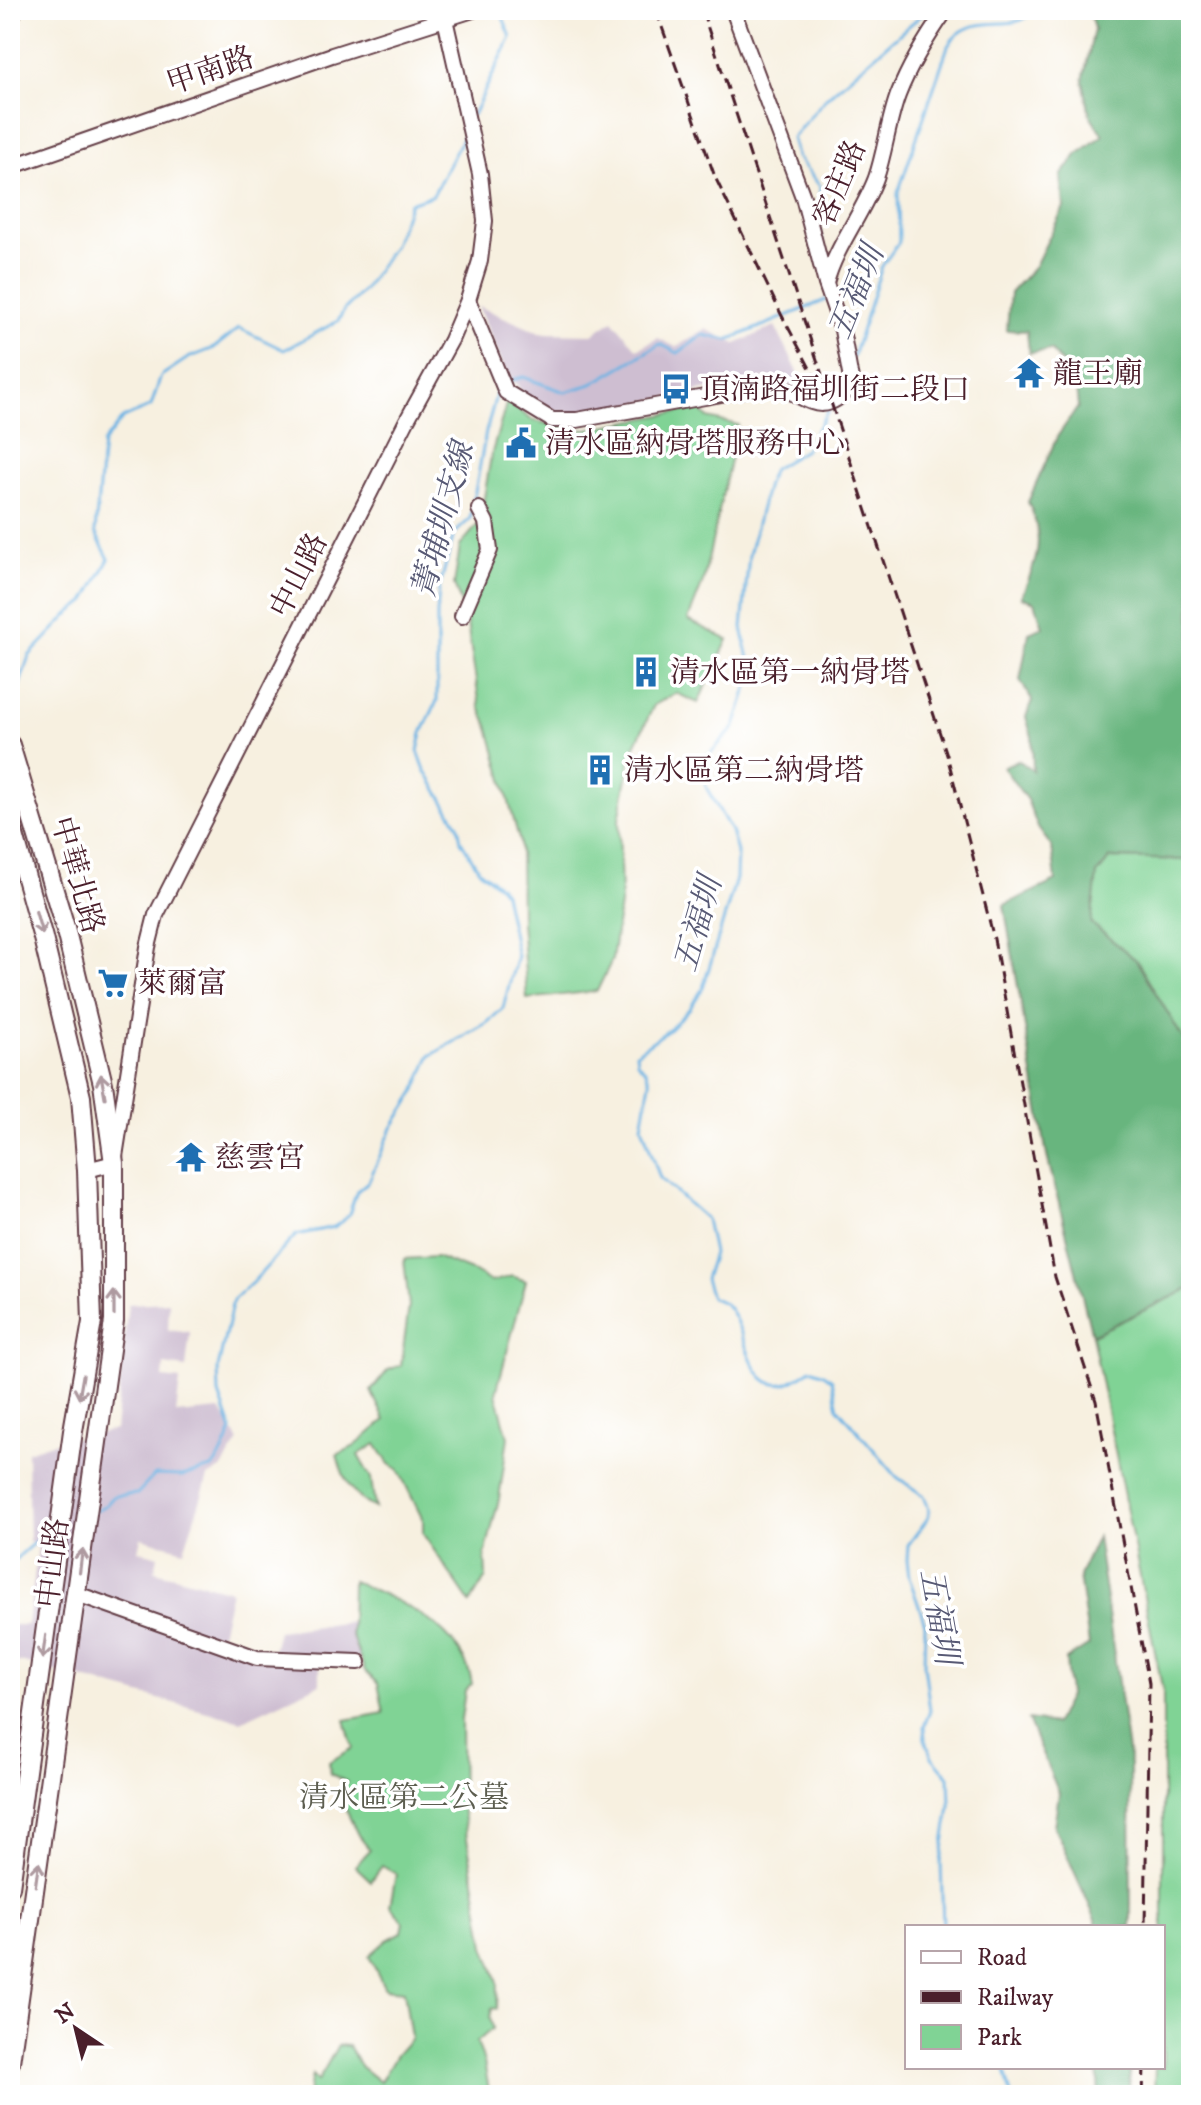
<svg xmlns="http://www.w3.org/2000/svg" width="1201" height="2105" font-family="'IM FELL DW Pica','Noto Serif TC',serif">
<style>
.industrial{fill:#cebed1}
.green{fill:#80d395;stroke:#657960;stroke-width:2}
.forest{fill:#68b57e;stroke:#596a54;stroke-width:2}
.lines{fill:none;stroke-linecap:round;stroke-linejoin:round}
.stream{stroke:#6cb3e3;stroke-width:3}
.minor-casing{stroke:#643e46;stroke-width:18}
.major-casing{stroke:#643e46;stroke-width:22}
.highway-casing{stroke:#643e46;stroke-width:24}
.minor{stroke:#fff;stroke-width:14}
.major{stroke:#fff;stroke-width:18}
.highway{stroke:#fff;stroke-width:20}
.rail{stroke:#4a1f2b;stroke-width:3;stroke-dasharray:12 6;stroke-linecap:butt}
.oneway{stroke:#ae9aa0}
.labels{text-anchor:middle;stroke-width:7;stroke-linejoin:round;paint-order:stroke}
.street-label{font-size:30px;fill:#4a1f2b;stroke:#fff}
.poi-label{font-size:30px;fill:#4a1f2b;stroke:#fff;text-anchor:start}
.park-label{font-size:30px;fill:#5d5e50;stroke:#fff}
.water-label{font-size:32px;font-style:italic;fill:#585a75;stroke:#fff}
</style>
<rect width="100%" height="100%" fill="#fff"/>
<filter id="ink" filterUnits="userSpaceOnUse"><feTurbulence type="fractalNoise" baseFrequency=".0125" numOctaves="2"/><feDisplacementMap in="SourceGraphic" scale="16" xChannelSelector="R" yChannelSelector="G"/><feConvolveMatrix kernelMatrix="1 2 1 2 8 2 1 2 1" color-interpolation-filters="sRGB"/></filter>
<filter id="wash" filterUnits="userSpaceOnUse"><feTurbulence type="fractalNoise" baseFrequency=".006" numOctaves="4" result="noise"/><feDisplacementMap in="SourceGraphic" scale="32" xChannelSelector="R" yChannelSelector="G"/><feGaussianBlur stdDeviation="1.8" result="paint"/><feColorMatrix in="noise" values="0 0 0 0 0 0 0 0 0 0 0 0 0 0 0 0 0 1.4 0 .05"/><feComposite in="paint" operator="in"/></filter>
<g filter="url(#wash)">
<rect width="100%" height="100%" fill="#f7f0e0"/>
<g class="industrial">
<polygon points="478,306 540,333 593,334 613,320 637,349 658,338 676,347 706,329 736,344 775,326 808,392 767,378 579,414 544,409 523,393 504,367"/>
<polygon points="169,1302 168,1330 190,1332 186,1368 164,1365 163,1378 180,1380 176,1414 220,1410 239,1441 221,1469 208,1477 184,1550 141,1538 138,1550 158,1556 155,1571 231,1591 220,1638 255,1651 272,1653 278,1631 351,1622 351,1634 361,1658 320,1665 320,1684 241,1721 24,1663 10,1662 10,1625 28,1625 38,1547 29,1541 27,1451 52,1443 115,1430 128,1304"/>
</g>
<g class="green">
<polygon points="507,401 532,420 577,431 699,408 708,418 738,425 703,582 688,620 728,640 698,703 676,693 654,705 632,752 619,819 621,898 612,960 597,991 527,999 521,922 520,843 489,728 480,707 466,617 454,585 460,546 480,522 491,456"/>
<polygon points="1110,858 1191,860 1191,1052 1136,960 1091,923 1097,874"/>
<path d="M436,1257L474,1272L491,1282L512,1276L526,1281L496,1393L508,1437L499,1499L485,1555L486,1577L470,1603L423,1534V1520L398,1469L389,1464L376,1444L358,1455L371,1478L375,1508C352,1497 343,1478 337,1455L355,1446L385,1420L371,1391L388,1370L401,1365L409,1306L404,1259Z"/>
<polygon points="1191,1288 1191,2095 1154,2095 1155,2067 1163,2067 1163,1692 1092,1335"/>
<path d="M352,1581C399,1600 464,1628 472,1684L465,1691L461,1719L462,1808L485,1946L498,1982L497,2009L492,2008L490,2018L493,2028L477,2042L484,2062L490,2095H308L312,2075L318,2081L338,2045L348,2046L360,2066L380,2082L396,2055L411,2038L404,1991L385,1989L369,1956L387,1940L402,1932L404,1922L390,1906L396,1874L382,1866L371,1881L355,1866L370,1850L358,1835L337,1791L347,1782L331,1774L329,1762L353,1748L345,1720L384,1713L378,1684L365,1671L351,1634Z"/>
</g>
<g class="forest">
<path d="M1089,10H1191V860L1110,858L1097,874L1091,923L1136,960L1191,1052V1288L1092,1335L1047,1156L1004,905L1056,881L1052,847L1038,828L1027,800L1003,767L1018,760L1033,771L1032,737L1026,717L1032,700L1020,680L1029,633L1043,627L1035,602L1021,597C1037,561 1046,539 1028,502L1057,437L1078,407L1075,378L1051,350L1029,353L1027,331L1007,330L1010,293L1035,266L1064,207L1061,176L1078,154L1103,135L1090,115L1083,81L1094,29Z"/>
<polygon points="1097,1537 1130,1765 1131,1927 1096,1927 1096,1920 1054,1826 1059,1793 1028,1720 1055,1724 1069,1696 1066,1660 1089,1645 1079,1576"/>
<polygon points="1097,2067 1130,2067 1129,2095 1099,2095"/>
</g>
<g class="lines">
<g class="stream">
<polyline points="473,115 511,37 500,10"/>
<polyline points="826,258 819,227 820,186 797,157 792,138 827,97 927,10"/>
<path d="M853,357L882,266L899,242L898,193L948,46C971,7 1016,37 1034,10"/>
<polyline points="506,382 523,377 565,392 592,384 660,344 678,353 703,335 728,340 826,300"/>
<path d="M830,407L805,450L773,469L767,484L749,555L742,628L752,672L735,727L703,761L706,787L731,831L737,852L736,879L703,988L690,1008L670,1029L636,1053L637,1062L646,1071L650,1082L642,1126L660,1178L706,1219L713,1253L705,1279L711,1297C716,1300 724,1302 727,1306C745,1324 749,1391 783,1384C792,1383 803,1374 811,1369L824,1374L832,1380L838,1408L897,1477L924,1496L929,1509L928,1518L908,1545L907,1560L909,1577L925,1624L924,1664L930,1711L924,1726L925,1739L932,1757L949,1777L950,1806L941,1862L943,1927"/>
<polyline points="10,714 29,656 69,614 85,602 109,559 95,532 103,443 122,419 151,406 161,376 188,358 214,348 239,328 284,350 338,321 344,310 364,290 394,245 410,203 433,195 465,133"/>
<polyline points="10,719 12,739"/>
<polyline points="10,798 14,783"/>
<polyline points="96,1510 106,1505 114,1496 137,1494 155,1475 182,1476 212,1468 222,1454 232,1431 219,1394 218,1368 233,1300 253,1282 296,1235 334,1227 343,1221 349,1214 357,1191 369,1181 392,1128 415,1092 430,1056 488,1022 503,1008 517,956 504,893 500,887 479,870 461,841 458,825 425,770 418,751 422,733 437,701 437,614 439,589 454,534 470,519 486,432 498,388"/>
<polyline points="10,1564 37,1540 53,1531"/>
<polyline points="1004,2067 1011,2095"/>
</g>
</g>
</g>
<g filter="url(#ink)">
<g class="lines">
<g class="minor-casing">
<g id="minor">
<polyline points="10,167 332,55 473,10"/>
<path d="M826,283C836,246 862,215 876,178C885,152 888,122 898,95C910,64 927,37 946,10"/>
<path d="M468,300L506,392L552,420H577L766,386C804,386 815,427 852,385L842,330L826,284L803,197L733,10"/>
<polyline points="462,616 490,550 486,522 479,509"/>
<polyline points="87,1170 114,1163 148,947 156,915 407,420 451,340 468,300 480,261 485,221 480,174 443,10"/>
<polyline points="77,1594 257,1658 359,1662"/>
</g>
</g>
<g class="major-casing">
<g id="major">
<polyline points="10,745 65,927 103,1084 114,1163 114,1321 10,2062"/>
<polyline points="10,821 43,938 81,1097 87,1170 92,1322 73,1431 10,1887"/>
</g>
</g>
<g class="highway-casing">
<polyline id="highway" points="10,12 12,10"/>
</g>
<use href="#minor" class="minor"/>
<use href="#major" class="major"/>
<use href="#highway" class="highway"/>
<g class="rail">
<polyline points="656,10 715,177 781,314 818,383"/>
<polyline points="702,10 947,755 994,939 1055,1277 1096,1401 1149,1683 1145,1927"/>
<polyline points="1143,2095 1144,2067"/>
</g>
</g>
<defs><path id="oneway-shaft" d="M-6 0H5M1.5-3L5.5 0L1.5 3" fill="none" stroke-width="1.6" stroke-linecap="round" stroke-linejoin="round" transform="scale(2)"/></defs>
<g class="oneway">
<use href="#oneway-shaft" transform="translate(39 923) rotate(74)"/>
<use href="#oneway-shaft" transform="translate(103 1086) rotate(-100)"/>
<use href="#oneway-shaft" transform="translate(114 1303) rotate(-90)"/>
<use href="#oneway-shaft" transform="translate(81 1387) rotate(100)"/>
<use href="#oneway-shaft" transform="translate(81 1561) rotate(-83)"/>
<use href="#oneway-shaft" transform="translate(44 1647) rotate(98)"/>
<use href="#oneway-shaft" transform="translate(37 1874) rotate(-82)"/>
</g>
</g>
<defs>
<g id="temple-bare" transform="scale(2.4)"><path d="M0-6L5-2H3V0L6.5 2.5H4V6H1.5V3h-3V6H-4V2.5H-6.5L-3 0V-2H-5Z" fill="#1f6fb2" stroke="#fff" stroke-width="2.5" paint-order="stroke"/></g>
<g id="bus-bare" transform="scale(2.4)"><path d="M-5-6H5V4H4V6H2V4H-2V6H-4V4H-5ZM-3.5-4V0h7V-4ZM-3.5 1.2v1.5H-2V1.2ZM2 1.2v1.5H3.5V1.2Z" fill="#1f6fb2" stroke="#fff" stroke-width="2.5" paint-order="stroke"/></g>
<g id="civic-bare" transform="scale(2.4)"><path d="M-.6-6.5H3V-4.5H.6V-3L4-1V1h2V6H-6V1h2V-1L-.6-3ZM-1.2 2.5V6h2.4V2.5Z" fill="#1f6fb2" stroke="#fff" stroke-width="2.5" paint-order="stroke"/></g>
<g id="building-bare" transform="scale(2.4)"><path d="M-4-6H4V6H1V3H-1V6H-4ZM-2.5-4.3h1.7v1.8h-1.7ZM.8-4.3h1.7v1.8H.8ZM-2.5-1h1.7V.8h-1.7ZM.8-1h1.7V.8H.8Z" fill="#1f6fb2" stroke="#fff" stroke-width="2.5" paint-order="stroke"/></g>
<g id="supermarket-bare" transform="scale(2.4)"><path d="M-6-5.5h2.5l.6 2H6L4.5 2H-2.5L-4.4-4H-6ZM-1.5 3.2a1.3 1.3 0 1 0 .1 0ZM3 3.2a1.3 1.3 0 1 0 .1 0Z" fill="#1f6fb2" stroke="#fff" stroke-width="2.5" paint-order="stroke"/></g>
</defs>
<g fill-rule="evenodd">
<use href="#temple-bare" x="1029" y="373"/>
<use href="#bus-bare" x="676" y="389"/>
<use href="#civic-bare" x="521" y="443"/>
<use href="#building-bare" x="646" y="672"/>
<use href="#building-bare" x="600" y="770"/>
<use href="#supermarket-bare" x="113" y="983"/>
<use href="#temple-bare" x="191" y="1157"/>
</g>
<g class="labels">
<g class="street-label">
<text transform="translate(210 70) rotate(-19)" y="10">甲南路</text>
<text transform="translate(839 183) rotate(-67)" y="10">客庄路</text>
<text transform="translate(298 575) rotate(-63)" y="10">中山路</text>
<text transform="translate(78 875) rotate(74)" y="10">中華北路</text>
<text transform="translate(52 1563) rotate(-83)" y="10">中山路</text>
</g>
<g class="poi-label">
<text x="1053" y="383">龍王廟</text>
<text x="700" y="399">頂湳路福圳街二段口</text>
<text x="545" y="453">清水區納骨塔服務中心</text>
<text x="670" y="682">清水區第一納骨塔</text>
<text x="624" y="780">清水區第二納骨塔</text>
<text x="137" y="993">萊爾富</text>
<text x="215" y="1167">慈雲宮</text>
</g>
<g class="park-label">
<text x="404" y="1807">清水區第二公墓</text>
</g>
<g class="water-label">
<text transform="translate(855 292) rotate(-68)" y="11">五福圳</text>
<text transform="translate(442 520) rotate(-75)" y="11">菁埔圳支線</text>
<text transform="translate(697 924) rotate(-74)" y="11">五福圳</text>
<text transform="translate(940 1616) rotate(80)" y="11">五福圳</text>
</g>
</g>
<rect width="1201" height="2105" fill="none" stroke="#fff" stroke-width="40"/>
<rect x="905" y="1925" width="260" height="144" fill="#ffffff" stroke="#b7a5aa" stroke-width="2"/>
<rect x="921" y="1951" width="40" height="12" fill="#ffffff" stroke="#b7a5aa" stroke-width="2"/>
<text x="977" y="1965" font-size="24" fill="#4a1f2b">Road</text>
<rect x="921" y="1991" width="40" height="12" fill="#4a1f2b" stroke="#b7a5aa" stroke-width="2"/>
<text x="977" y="2005" font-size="24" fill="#4a1f2b">Railway</text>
<rect x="921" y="2025" width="40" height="24" fill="#80d395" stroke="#b7a5aa" stroke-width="2"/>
<text x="977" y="2045" font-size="24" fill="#4a1f2b">Park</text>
<g transform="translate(76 2029) rotate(325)" stroke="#ffffff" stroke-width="6" paint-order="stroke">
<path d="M0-6L14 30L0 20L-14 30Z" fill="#4a1f2b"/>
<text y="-12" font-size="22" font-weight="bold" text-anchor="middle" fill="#4a1f2b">N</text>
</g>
</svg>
